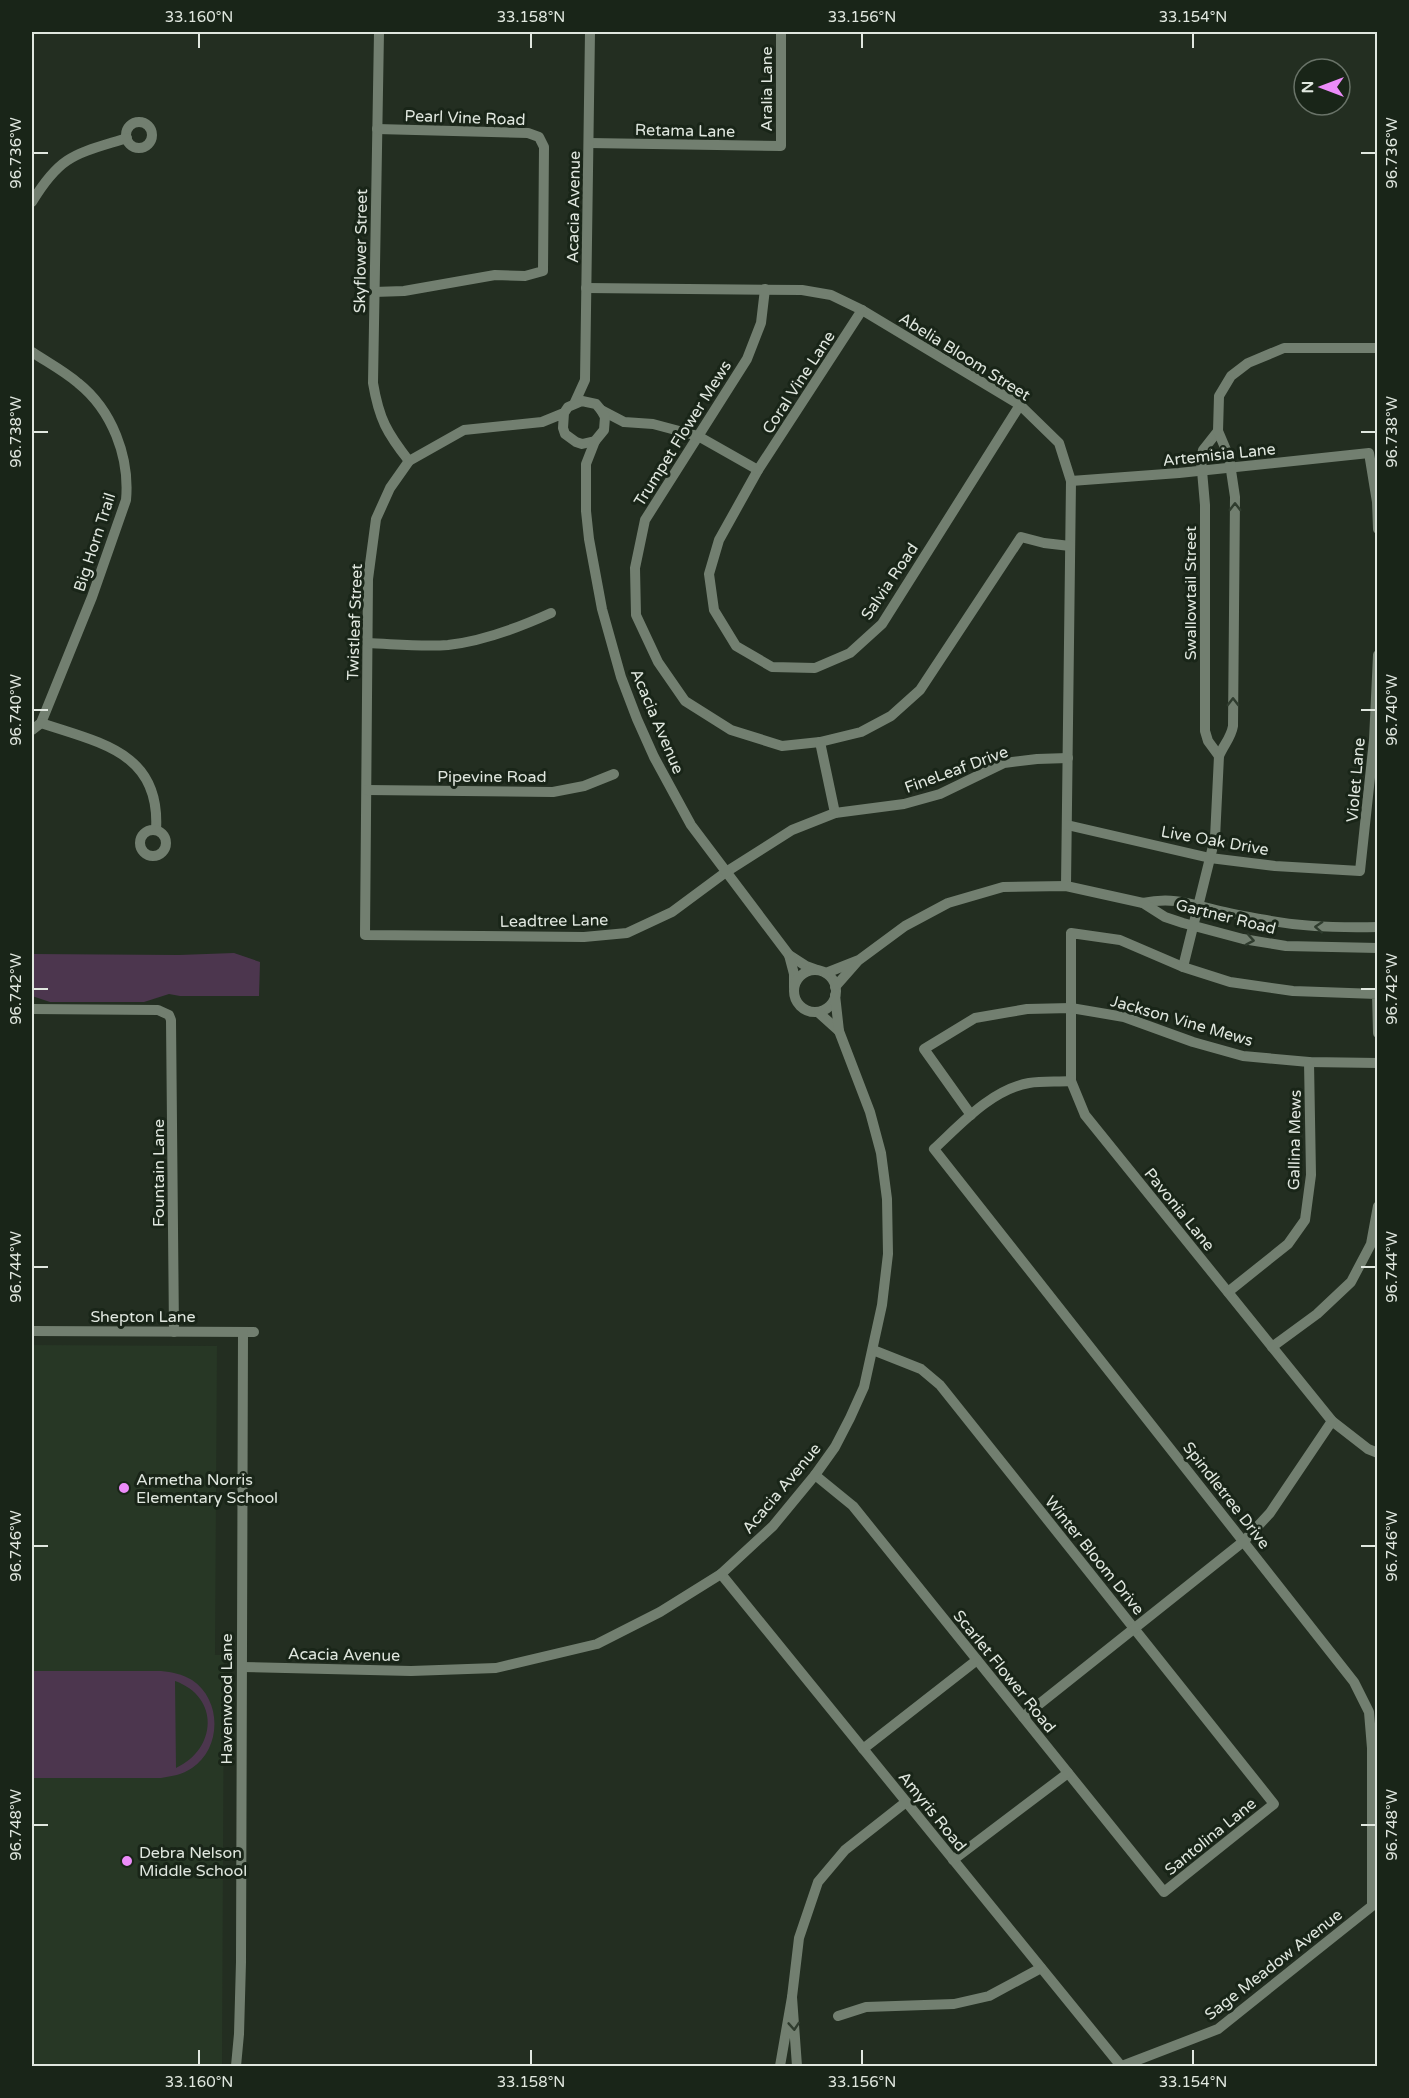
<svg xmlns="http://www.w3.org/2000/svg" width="1409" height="2098" font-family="'Varela Round',sans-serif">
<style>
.built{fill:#273725}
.green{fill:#4c364e;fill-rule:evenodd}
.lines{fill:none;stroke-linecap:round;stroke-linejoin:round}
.street{stroke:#727f70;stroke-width:10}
.oneway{stroke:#2f3c2e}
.ticks{fill:none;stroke:#e0e7df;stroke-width:2}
.poi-dot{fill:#ed8cfa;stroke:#192518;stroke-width:2}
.labels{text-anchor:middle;stroke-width:6;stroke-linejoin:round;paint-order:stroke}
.street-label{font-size:16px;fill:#e0e7df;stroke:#192518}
.poi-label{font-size:16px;fill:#e0e7df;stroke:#192518;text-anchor:start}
.neatline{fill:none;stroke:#e0e7df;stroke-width:2}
.ticks-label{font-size:15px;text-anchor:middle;fill:#e0e7df}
</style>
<rect width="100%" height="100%" fill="#232e21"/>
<polygon class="built" points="32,1345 217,1346 215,1655 224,1655 222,2066 32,2066"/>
<g class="green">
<polygon points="234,953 260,962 259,996 180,996 169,994 144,1002 50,1002 32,996 32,954 179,955"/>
<path d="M32,1671H161C172,1672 182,1674 192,1680C222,1700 222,1748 192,1768C182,1775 172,1776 161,1778H32ZM175,1681C220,1697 217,1749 176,1768Z"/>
</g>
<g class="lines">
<g class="street">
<path d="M379,32L373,383C379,419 387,433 409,461"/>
<circle cx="139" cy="135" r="13"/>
<polyline points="589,143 781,146 781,32"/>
<path d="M32,202C61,154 76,154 127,138"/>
<polyline points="586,288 802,290 831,295 862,310 1020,405 1059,443 1071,481 1066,886"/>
<polyline points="765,289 761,323 747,359 645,520 635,568 636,615 658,662 685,701 731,730 782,746 820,742 861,732 891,716 920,690 1021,537 1044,543 1070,546"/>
<polyline points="374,292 404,291 495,275 525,276 543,271 544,147 539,137 528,133 377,129"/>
<polyline points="862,310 758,470 719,540 709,574 714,610 736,646 772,667 815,668 850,653 882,624 1020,405"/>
<path d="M32,352C47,362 64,371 78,383C112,410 130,457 126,500L92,597L41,723L32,730"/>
<polyline points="575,402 585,380 590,32"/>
<polyline points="601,410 624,422 653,424 698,436 758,470"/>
<polyline points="564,413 563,428 565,434 576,442 582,444 595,441 604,430 605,417 601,410 596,404 582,401 568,407 564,413 542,422 464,430 409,461 390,488 376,519 368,579 365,935 584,937 627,933 672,912 726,872 792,830 835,813 904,804 940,794 1004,763 1037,759 1068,758"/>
<polyline points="1218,431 1203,450 1201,459 1205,505 1205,731 1208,741 1219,756"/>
<polyline points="595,441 586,464 586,511 589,539 602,609 621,677 637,719 654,757 691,825 789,955 806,966 817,970"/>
<polyline points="1071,481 1179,473 1369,453 1377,502 1378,529"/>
<path d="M368,643C394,644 422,647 448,645C484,641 518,628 551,613"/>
<path d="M41,723C100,743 161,752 156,830"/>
<polyline points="820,742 835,813"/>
<polyline points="367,790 553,792 584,786 614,774"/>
<polyline points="1067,825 1210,858 1275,866 1360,871 1374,740 1378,655"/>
<circle cx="153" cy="843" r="13"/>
<path d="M1143,903C1171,897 1188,903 1216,910C1232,914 1249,917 1266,920C1303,927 1340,928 1378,927"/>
<polyline points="789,955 794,974 794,987"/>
<path d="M1183,967L1215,838L1219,756C1224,744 1231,738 1233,726L1235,497L1229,457L1218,431L1219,396L1231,376L1248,363L1284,348H1378"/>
<circle cx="815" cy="991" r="21"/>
<polyline points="826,973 859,960 905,926 948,903 1003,887 1066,886 1143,903 1165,917 1183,923 1243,939 1286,946 1378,948"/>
<polyline points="835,987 857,962"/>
<polyline points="32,1009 158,1010 169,1015 171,1020 174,1332"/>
<polyline points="819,1013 839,1031"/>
<polyline points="1378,1033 1377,994 1293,991 1230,982 1183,967 1120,940 1071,933 1071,1081 1085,1115 1332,1421 1368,1449 1378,1453"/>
<path d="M1071,1081C1057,1082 1042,1081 1029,1083C991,1090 961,1124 934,1149L1354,1682L1369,1712L1372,1748V1906L1218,2029L1122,2066"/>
<polyline points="971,1115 924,1049 975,1018 1027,1009 1071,1008 1124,1017 1193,1042 1243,1056 1309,1062 1378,1063"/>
<polyline points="1228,1292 1288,1244 1305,1220 1311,1175 1309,1062"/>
<polyline points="32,1331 254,1332"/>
<polyline points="1272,1347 1317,1314 1351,1282 1371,1244 1378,1206"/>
<polyline points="815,1475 853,1506 1164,1892 1274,1804 940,1385 921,1369 873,1350"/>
<polyline points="721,1574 1121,2066"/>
<polyline points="242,1667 411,1671 496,1668 597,1644 660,1612 721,1574 773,1526 815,1475 835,1447 850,1418 864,1387 882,1305 888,1254 887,1199 881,1153 870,1112 839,1031 835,995"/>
<polyline points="1023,1717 1244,1541 1270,1513 1332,1421"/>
<polyline points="863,1749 977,1660"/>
<polyline points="953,1860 1068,1773"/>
<polyline points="792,1997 799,1938 818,1882 845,1850 906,1802"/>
<polyline points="838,2016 866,2007 954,2004 989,1996 1041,1968"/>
<polyline points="236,2066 239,2034 241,1962 243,1332"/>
<polyline points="780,2066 792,1997 797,2066"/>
</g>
</g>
<defs><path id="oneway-chevron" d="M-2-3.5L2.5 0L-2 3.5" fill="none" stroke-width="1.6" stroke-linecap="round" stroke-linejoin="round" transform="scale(1.5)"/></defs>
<g class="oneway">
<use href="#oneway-chevron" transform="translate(1235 507) rotate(-90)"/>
<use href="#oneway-chevron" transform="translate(1233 702) rotate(-90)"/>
<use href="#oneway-chevron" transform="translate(1319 927) rotate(-177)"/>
<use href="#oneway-chevron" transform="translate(1250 940) rotate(10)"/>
<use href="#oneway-chevron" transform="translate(794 2026) rotate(86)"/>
</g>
<path class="ticks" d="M199,33V48M531,33V48M862,33V48M1193,33V48M33,153H48M1361,153H1376M33,432H48M1361,432H1376M33,710H48M1361,710H1376M33,989H48M1361,989H1376M33,1267H48M1361,1267H1376M33,1546H48M1361,1546H1376M33,1825H48M1361,1825H1376M199,2050V2065M531,2050V2065M862,2050V2065M1193,2050V2065"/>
<g class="poi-dot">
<circle cx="124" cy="1488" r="6"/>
<circle cx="127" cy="1861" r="6"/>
</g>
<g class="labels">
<g class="street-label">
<text transform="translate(766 89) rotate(-90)" y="6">Aralia Lane</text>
<text transform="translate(465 117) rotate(2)" y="6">Pearl Vine Road</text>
<text transform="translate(685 130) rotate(1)" y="6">Retama Lane</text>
<text transform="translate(573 207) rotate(-89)" y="6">Acacia Avenue</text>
<text transform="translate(360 251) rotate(-89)" y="6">Skyflower Street</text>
<text transform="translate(965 356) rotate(32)" y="6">Abelia Bloom Street</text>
<text transform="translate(798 382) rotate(-57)" y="6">Coral Vine Lane</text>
<text transform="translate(682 433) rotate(-58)" y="6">Trumpet Flower Mews</text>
<text transform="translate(1219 454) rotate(-6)" y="6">Artemisia Lane</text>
<text transform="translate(94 542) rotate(-72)" y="6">Big Horn Trail</text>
<text transform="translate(889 581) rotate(-56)" y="6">Salvia Road</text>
<text transform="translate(1190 593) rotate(-90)" y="6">Swallowtail Street</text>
<text transform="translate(354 622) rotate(-88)" y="6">Twistleaf Street</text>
<text transform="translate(658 721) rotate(67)" y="6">Acacia Avenue</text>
<text transform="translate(956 769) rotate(-20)" y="6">FineLeaf Drive</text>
<text x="492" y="782">Pipevine Road</text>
<text transform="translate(1355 780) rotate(-85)" y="6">Violet Lane</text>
<text transform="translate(1215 840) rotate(10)" y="6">Live Oak Drive</text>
<text transform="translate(1226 916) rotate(14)" y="6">Gartner Road</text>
<text transform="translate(554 920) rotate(-1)" y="6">Leadtree Lane</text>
<text transform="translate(1182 1020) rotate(16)" y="6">Jackson Vine Mews</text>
<text transform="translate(1294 1140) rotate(-89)" y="6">Gallina Mews</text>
<text transform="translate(158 1173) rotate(-90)" y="6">Fountain Lane</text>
<text transform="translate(1180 1209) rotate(51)" y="6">Pavonia Lane</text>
<text x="143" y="1322">Shepton Lane</text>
<text transform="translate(781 1488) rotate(-50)" y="6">Acacia Avenue</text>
<text transform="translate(1227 1495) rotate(52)" y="6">Spindletree Drive</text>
<text transform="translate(1095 1555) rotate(51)" y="6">Winter Bloom Drive</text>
<text transform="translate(344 1654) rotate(1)" y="6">Acacia Avenue</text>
<text transform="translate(1005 1671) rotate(51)" y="6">Scarlet Flower Road</text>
<text transform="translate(226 1699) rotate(-90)" y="6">Havenwood Lane</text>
<text transform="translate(933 1811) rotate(51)" y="6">Amyris Road</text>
<text transform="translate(1210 1836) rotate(-39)" y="6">Santolina Lane</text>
<text transform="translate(1273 1964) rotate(-38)" y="6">Sage Meadow Avenue</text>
</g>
<g class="poi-label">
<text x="136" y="1485">Armetha Norris<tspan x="136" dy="18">Elementary School</tspan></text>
<text x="139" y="1858">Debra Nelson<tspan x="139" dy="18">Middle School</tspan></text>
</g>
</g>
<rect width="1409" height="2098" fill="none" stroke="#192518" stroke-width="66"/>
<g transform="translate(1322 87) rotate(270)"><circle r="28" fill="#192518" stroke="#697368" stroke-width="1.5"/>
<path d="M0-4.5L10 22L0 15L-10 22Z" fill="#ed8cfa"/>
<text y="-9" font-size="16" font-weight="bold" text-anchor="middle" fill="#e0e7df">N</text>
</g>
<rect x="33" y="33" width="1343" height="2032" class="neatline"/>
<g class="ticks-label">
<text x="199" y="22">33.160°N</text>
<text x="531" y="22">33.158°N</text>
<text x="862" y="22">33.156°N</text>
<text x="1193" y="22">33.154°N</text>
<text transform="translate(1392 153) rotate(-90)" y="5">96.736°W</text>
<text transform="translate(16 153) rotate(-90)" y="5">96.736°W</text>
<text transform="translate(1392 432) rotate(-90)" y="5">96.738°W</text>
<text transform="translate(16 432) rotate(-90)" y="5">96.738°W</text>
<text transform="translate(1392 710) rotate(-90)" y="5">96.740°W</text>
<text transform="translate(16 710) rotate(-90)" y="5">96.740°W</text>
<text transform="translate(1392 989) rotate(-90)" y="5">96.742°W</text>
<text transform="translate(16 989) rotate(-90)" y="5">96.742°W</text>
<text transform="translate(1392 1267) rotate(-90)" y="5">96.744°W</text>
<text transform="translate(16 1267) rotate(-90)" y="5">96.744°W</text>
<text transform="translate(1392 1546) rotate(-90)" y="5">96.746°W</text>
<text transform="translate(16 1546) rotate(-90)" y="5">96.746°W</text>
<text transform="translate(16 1825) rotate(-90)" y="5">96.748°W</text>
<text transform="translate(1392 1825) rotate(-90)" y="5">96.748°W</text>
<text x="199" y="2087">33.160°N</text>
<text x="531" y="2087">33.158°N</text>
<text x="862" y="2087">33.156°N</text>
<text x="1193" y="2087">33.154°N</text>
</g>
</svg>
